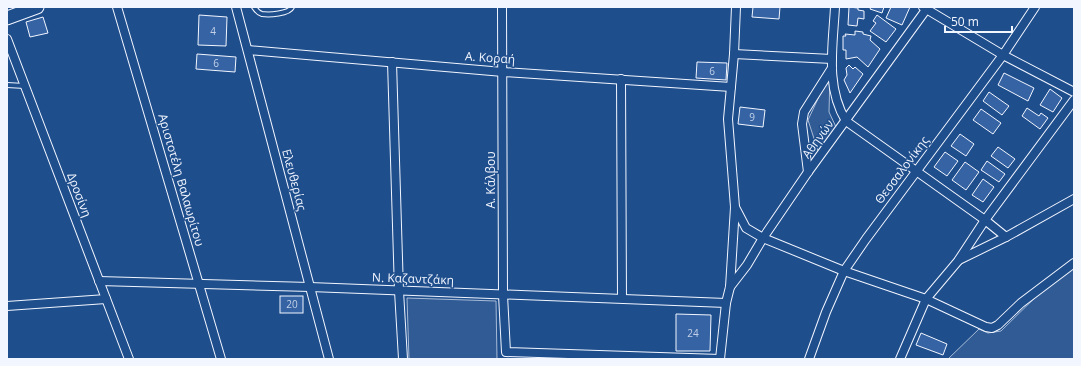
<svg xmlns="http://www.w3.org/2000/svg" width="1081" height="366" font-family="'Open Sans',sans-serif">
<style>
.built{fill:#305b95;stroke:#a8bbd7}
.building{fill:#3563a3;stroke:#f2f6ff}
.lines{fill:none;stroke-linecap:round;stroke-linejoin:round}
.service-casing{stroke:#f2f6ff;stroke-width:6}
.minor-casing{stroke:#f2f6ff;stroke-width:10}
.primary-casing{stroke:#f2f6ff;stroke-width:15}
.service{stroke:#1f4e8c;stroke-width:4}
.minor{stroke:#1f4e8c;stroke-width:8}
.primary{stroke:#1f4e8c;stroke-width:13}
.labels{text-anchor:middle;stroke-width:3;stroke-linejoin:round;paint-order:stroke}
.number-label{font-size:10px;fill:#c3d1e8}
.street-label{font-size:12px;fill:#f2f6ff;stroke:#1f4e8c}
</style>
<rect width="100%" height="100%" fill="#1f4e8c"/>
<g class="built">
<polygon points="830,73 829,112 836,127 818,151 808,120"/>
<polygon points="1074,266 1074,359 948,359 979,329 988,333 1001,331 1052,281"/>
<polygon points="407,298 496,301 497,359 409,359"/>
</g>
<g class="building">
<polygon points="753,7 780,7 779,19 752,17"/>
<polygon points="849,7 858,8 858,10 864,11 864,19 858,18 857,26 848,25"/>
<polygon points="871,7 884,7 882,13 870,9"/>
<polygon points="891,7 910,7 902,25 886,18"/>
<polygon points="199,15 227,17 226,46 198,45"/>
<polygon points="877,15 896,29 886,42 870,31 876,23 873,21"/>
<polygon points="43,17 48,33 30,37 26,22"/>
<polygon points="855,31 863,32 863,34 871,36 870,40 880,49 868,67 857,57 846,59 846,50 843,50 843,36 846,36 845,34 855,35"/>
<polygon points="197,54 236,57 235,72 196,69"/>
<polygon points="697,62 727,63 726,80 696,78"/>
<polygon points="849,65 853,69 855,67 863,74 850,93 844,80 847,75 846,68"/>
<polygon points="1004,73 1034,88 1028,101 998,85"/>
<polygon points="1050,89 1062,98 1053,112 1040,105"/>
<polygon points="989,92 1009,106 1002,115 983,101"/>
<polygon points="740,107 765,110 763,127 738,124"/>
<polygon points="1027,108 1039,116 1041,113 1048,118 1040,129 1022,116"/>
<polygon points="981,109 1001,123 993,134 973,120"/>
<polygon points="960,134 974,144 966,156 951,146"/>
<polygon points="998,147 1015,159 1008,168 991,156"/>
<polygon points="945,152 958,161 947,176 934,167"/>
<polygon points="987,161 1005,174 999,182 981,170"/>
<polygon points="965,162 979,172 966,190 952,180"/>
<polygon points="983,179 994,187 983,202 972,195"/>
<rect x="280" y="296" width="23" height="17"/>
<polygon points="676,314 711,315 710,351 676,351"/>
<polygon points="921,333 947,344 943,355 916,345"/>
</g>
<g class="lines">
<g class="service-casing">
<g id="service">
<path d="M254,7C256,10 258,13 262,14C269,15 289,14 292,7"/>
<polyline points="7,85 25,86"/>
</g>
</g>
<g class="minor-casing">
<g id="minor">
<polyline points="117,7 221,359"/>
<polyline points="236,7 329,359"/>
<polyline points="502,7 503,295 506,352 720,359"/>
<path d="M835,7C833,45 825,87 846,121L985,220L1006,237"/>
<polyline points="923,7 1003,55 1074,92"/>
<polyline points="7,39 129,359"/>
<polyline points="248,50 503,72 731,87"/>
<polyline points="734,54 832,59"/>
<polyline points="392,62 399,291 403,359"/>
<polyline points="621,79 622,298"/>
<polyline points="808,172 802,124 804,112 832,68"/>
<polyline points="735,207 746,228 763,238 844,271 926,299 986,327 992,328 998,325 1021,303 1074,263"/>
<polyline points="959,260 1006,237 1074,199"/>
<polyline points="99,281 310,287 726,303"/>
<polyline points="730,287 747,265 763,238 808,172 928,7"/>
<polyline points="7,306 106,299"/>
<polyline points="720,359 726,303 730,287 735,207 728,119 734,54 736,7"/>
<polyline points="809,359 826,312 844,271 866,239 1003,55 1035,7"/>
<polyline points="900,359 926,299 958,261 985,220 1074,100"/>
</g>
</g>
<g class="primary-casing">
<polyline id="primary" points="7,18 37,7"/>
</g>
<use href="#service" class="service"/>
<use href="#minor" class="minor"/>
<use href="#primary" class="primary"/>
</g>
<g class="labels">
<g class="number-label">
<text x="213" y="35">4</text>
<text x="216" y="67">6</text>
<text x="712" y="75">6</text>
<text x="752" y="121">9</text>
<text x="292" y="308">20</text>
<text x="693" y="337">24</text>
</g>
<g class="street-label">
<text transform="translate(490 58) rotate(4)" y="4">Α. Κοραή</text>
<text transform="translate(818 139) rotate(-54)" y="4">Αθηνών</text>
<text transform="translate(902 170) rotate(-53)" y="4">Θεσσαλονίκης</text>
<text transform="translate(181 180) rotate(74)" y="4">Αριστοτέλη Βαλαωρίτου</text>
<text transform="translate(294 180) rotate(75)" y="4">Ελευθερίας</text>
<text transform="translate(491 180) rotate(-90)" y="4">A. Κάλβου</text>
<text transform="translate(79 195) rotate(69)" y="4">Δροσίνη</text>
<text transform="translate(413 279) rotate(2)" y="4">Ν. Καζαντζάκη</text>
</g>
</g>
<rect width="1081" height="366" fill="none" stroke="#f2f6ff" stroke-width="16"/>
<path d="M945 26v6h67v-6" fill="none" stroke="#f2f6ff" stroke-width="2"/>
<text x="951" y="26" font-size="12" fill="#f2f6ff" stroke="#1f4e8c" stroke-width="3" paint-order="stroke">50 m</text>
</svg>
